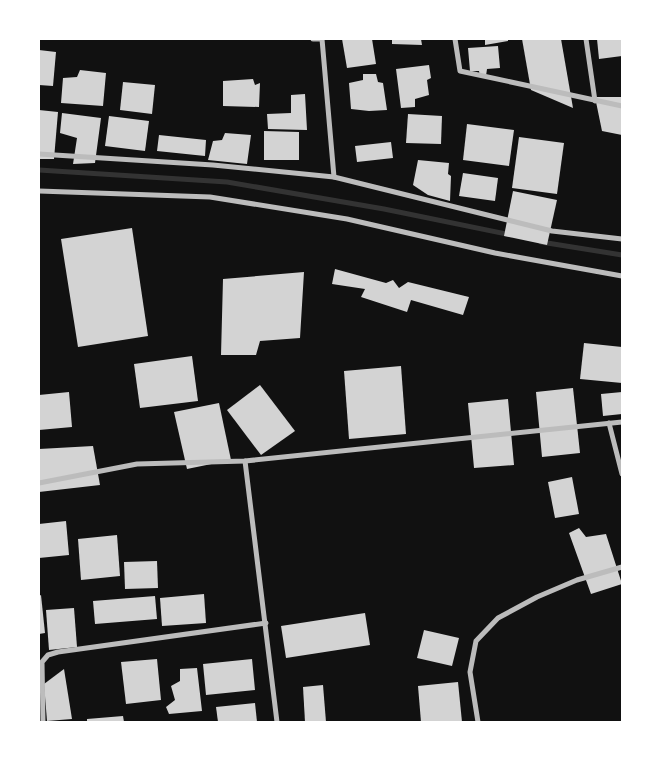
<svg xmlns="http://www.w3.org/2000/svg" width="661" height="761" font-family="'PT Sans',sans-serif">
<style>
.lines{fill:none;stroke-linecap:round;stroke-linejoin:round}
.stream{stroke:#333;stroke-width:5}
.building{fill:#d3d3d3}
.minor{stroke:#bcbcbc;stroke-width:5}
</style>
<rect width="100%" height="100%" fill="#111"/>
<g class="lines">
<g class="stream">
<polyline points="39,170 227,182 384,209 511,235"/>
<polyline points="541,242 622,255"/>
</g>
</g>
<g class="building">
<polygon points="342,39 372,39 376,64 347,68"/>
<polygon points="392,39 421,39 422,45 392,44"/>
<polygon points="485,39 508,39 508,41 485,45"/>
<polygon points="522,39 561,39 573,108 531,90"/>
<polygon points="597,39 622,39 622,56 599,59"/>
<polygon points="498,46 500,68 487,69 486,76 480,77 479,71 470,71 468,48"/>
<polygon points="39,50 56,52 53,86 39,85"/>
<polygon points="429,65 431,78 427,80 429,95 415,99 415,107 401,108 396,69"/>
<polygon points="80,70 106,73 103,106 61,103 63,78 77,77"/>
<polygon points="363,74 376,74 378,82 383,83 387,110 369,111 351,109 349,83 363,80"/>
<polygon points="253,79 255,85 260,83 259,107 223,106 223,81"/>
<polygon points="123,82 155,85 152,114 120,110"/>
<polygon points="305,94 307,130 268,129 267,114 291,113 291,95"/>
<polygon points="595,97 622,97 622,135 602,131"/>
<polygon points="39,110 58,112 54,159 39,159"/>
<polygon points="62,113 101,118 95,163 73,164 77,138 60,133"/>
<polygon points="408,114 442,116 441,144 406,143"/>
<polygon points="109,116 149,121 145,151 105,146"/>
<polygon points="467,124 514,130 509,166 463,160"/>
<polygon points="264,131 299,132 299,160 264,160"/>
<polygon points="225,133 251,135 247,164 208,160 213,141 222,140"/>
<polygon points="159,135 206,140 205,156 157,151"/>
<polygon points="519,137 564,143 557,194 512,188"/>
<polygon points="391,142 393,158 357,162 355,146"/>
<polygon points="418,160 449,163 448,174 451,176 450,201 428,195 413,185"/>
<polygon points="463,173 498,178 495,201 459,196"/>
<polygon points="513,191 557,200 547,245 504,236"/>
<polygon points="132,228 148,336 78,347 61,239"/>
<polygon points="335,269 386,283 393,280 399,288 408,282 469,297 463,315 411,300 407,312 361,297 365,289 332,284"/>
<polygon points="304,272 300,338 260,341 256,355 221,355 223,279"/>
<polygon points="584,343 622,347 622,383 580,379"/>
<polygon points="192,356 198,401 140,408 134,364"/>
<polygon points="401,366 406,434 349,439 344,371"/>
<polygon points="260,385 295,431 261,455 227,410"/>
<polygon points="573,388 580,453 542,457 536,392"/>
<polygon points="69,392 72,427 39,430 39,395"/>
<polygon points="622,392 622,414 603,416 601,394"/>
<polygon points="508,399 514,465 474,468 468,403"/>
<polygon points="219,403 231,460 187,469 174,412"/>
<polygon points="93,446 100,485 39,492 39,449"/>
<polygon points="572,477 579,514 555,518 548,482"/>
<polygon points="66,521 69,555 39,558 39,524"/>
<polygon points="579,528 586,537 606,534 622,584 591,594 569,533"/>
<polygon points="117,535 120,576 81,580 78,539"/>
<polygon points="157,561 158,588 125,589 124,562"/>
<polygon points="204,594 206,623 162,626 160,598"/>
<polygon points="41,595 45,633 39,634 39,596"/>
<polygon points="155,596 157,619 95,624 93,601"/>
<polygon points="74,608 77,647 49,650 46,610"/>
<polygon points="365,613 370,645 286,658 281,626"/>
<polygon points="424,630 459,638 452,666 417,658"/>
<polygon points="157,659 161,700 126,704 121,662"/>
<polygon points="252,659 255,690 206,695 203,664"/>
<polygon points="197,668 202,711 169,714 166,707 175,700 171,686 180,681 180,669"/>
<polygon points="64,669 72,719 47,721 44,684"/>
<polygon points="458,682 462,722 421,722 418,686"/>
<polygon points="323,685 326,722 305,722 303,687"/>
<polygon points="255,703 257,722 218,722 216,707"/>
<polygon points="123,716 124,722 87,722 87,719"/>
</g>
<g class="lines">
<g class="minor">
<polyline points="313,39 322,39 334,177"/>
<polyline points="455,39 460,71 622,106"/>
<polyline points="586,39 595,101"/>
<polyline points="39,154 213,165 334,177 552,231 622,239"/>
<polyline points="39,191 210,197 347,219 495,253 622,276"/>
<polyline points="609,423 622,474"/>
<polyline points="245,461 277,722"/>
<polyline points="39,483 137,464 245,461 622,422"/>
<polyline points="43,722 42,662 48,655 58,652 266,623"/>
<polyline points="478,722 470,672 476,641 498,618 537,597 577,580 622,567"/>
</g>
</g>
<rect width="661" height="761" fill="none" stroke="#ffffff" stroke-width="80"/>
</svg>
